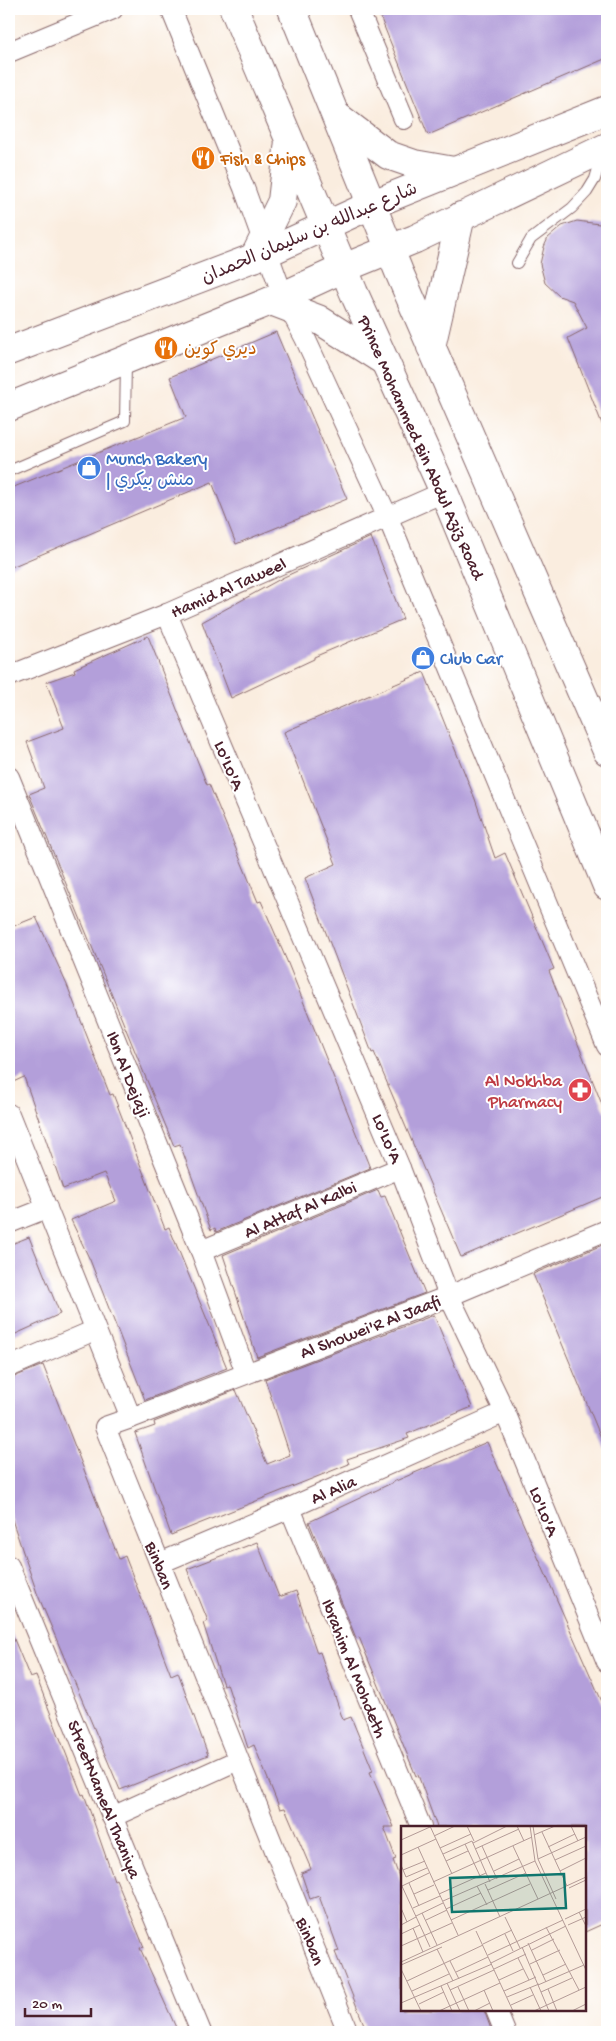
<svg xmlns="http://www.w3.org/2000/svg" width="616" height="2041" font-family="'Gochi Hand','Playpen Sans Arabic',sans-serif">
<style>
.building{fill:#b39fda}
.lines{fill:none;stroke-linecap:round;stroke-linejoin:round}
.lane-casing{stroke:#88676a;stroke-width:12}
.street-casing{stroke:#88676a;stroke-width:22}
.secondary-casing{stroke:#88676a;stroke-width:30}
.lane{stroke:#fff;stroke-width:10}
.street{stroke:#fff;stroke-width:20}
.secondary{stroke:#fff;stroke-width:28}
.labels{text-anchor:middle;stroke-width:4;stroke-linejoin:round;paint-order:stroke}
.food-label{font-size:18px;fill:#c56008;stroke:#fff;text-anchor:start}
.street-label{font-size:18px;fill:#4a1f2b;stroke:#fff}
.shop-label{font-size:18px;fill:#366cbe;stroke:#fff;text-anchor:start}
.health-label{font-size:18px;fill:#be3a42;stroke:#fff;text-anchor:end}
.inset-road{fill:none;stroke:#b49b97;stroke-width:1}
.view{fill:#0f766e;fill-opacity:0.15;stroke:#0f766e;stroke-width:2.5}
.inset-edge{fill:none;stroke:#4a1f2b;stroke-width:2.5}
</style>
<rect width="100%" height="100%" fill="#fff"/>
<filter id="ink" filterUnits="userSpaceOnUse"><feTurbulence type="fractalNoise" baseFrequency=".02" numOctaves="2"/><feDisplacementMap in="SourceGraphic" scale="10" xChannelSelector="R" yChannelSelector="G"/><feConvolveMatrix kernelMatrix="1 2 1 2 8 2 1 2 1" color-interpolation-filters="sRGB"/></filter>
<filter id="wash" filterUnits="userSpaceOnUse"><feTurbulence type="fractalNoise" baseFrequency=".0096" numOctaves="4" result="noise"/><feDisplacementMap in="SourceGraphic" scale="20" xChannelSelector="R" yChannelSelector="G"/><feGaussianBlur stdDeviation="1.12" result="paint"/><feColorMatrix in="noise" values="0 0 0 0 0 0 0 0 0 0 0 0 0 0 0 0 0 1.4 0 .05"/><feComposite in="paint" operator="in"/></filter>
<g filter="url(#wash)">
<rect width="100%" height="100%" fill="#faeddf"/>
<g id="blocks">
<g class="building">
<polygon points="377,9 607,9 607,58 428,135"/>
<polygon points="577,221 607,225 606,434 568,338 587,328 573,301 559,296 545,283 540,264 544,247 548,238 562,226"/>
<polygon points="276,332 347,499 236,544 212,482 9,568 9,489 186,417 170,377"/>
<polygon points="371,537 403,619 314,657 314,659 231,698 202,622 284,577"/>
<polygon points="148,636 207,785 209,784 258,902 261,901 287,961 370,1168 216,1232 215,1228 211,1230 180,1144 174,1146 29,794 44,788 27,742 64,728 46,682 75,672 74,669"/>
<polygon points="424,672 475,799 495,858 505,853 554,969 549,971 607,1117 607,1195 461,1257 374,1052 372,1053 305,878 336,864 284,732"/>
<polygon points="36,917 67,985 110,1095 113,1094 165,1229 169,1227 227,1368 145,1400 90,1260 71,1220 116,1201 104,1173 63,1189 24,1077 9,1084 9,928"/>
<polygon points="378,1190 381,1197 385,1196 425,1293 257,1357 223,1255"/>
<polygon points="29,1237 60,1314 9,1337 9,1245"/>
<polygon points="607,1243 607,1452 533,1274"/>
<polygon points="434,1315 472,1407 407,1434 409,1438 347,1459 349,1464 171,1535 135,1433 155,1426 154,1422 236,1390 267,1464 290,1455 265,1379"/>
<polygon points="43,1365 119,1559 125,1556 171,1675 178,1672 208,1755 120,1790 37,1593 9,1511 9,1379"/>
<polygon points="487,1442 607,1713 607,1922 585,1932 585,1827 437,1827 418,1775 416,1776 359,1637 356,1638 309,1522 398,1480"/>
<polygon points="257,1542 279,1597 296,1591 317,1653 320,1652 343,1720 351,1717 373,1771 370,1772 394,1827 384,1827 396,1859 393,1860 402,1885 402,2010 484,2010 492,2032 367,2032 335,1952 339,1951 319,1896 310,1899 301,1873 311,1869 285,1808 280,1809 254,1745 248,1748 227,1684 223,1685 203,1623 208,1621 187,1569"/>
<polygon points="9,1627 30,1678 36,1676 82,1795 84,1794 114,1880 116,1879 144,1947 140,1948 178,2032 9,2032"/>
</g>
</g>
</g>
<g filter="url(#ink)">
<use href="#blocks" fill-opacity="0" stroke="#88676a" stroke-width="1"/>
<g class="lines">
<g class="lane-casing">
<g id="lane">
<polyline points="517,263 531,239 572,208 587,192 595,179 602,155"/>
<polyline points="9,471 125,421 126,363"/>
</g>
</g>
<g class="street-casing">
<g id="street">
<polyline points="171,9 244,188 283,296 305,338 388,518 607,1046"/>
<polyline points="358,9 404,119"/>
<polyline points="9,52 113,9"/>
<polyline points="167,614 400,1168 449,1296 505,1412 607,1662"/>
<polyline points="9,676 167,614 444,492"/>
<polyline points="9,777 201,1251 246,1373"/>
<polyline points="9,1114 131,1418 105,1427 348,2032"/>
<polyline points="9,1223 47,1208"/>
<polyline points="201,1251 400,1168"/>
<polyline points="9,1367 95,1330"/>
<polyline points="131,1418 449,1296 607,1230"/>
<polyline points="290,1508 421,1827"/>
<polyline points="160,1563 290,1508 505,1412"/>
<polyline points="9,1566 201,2032"/>
<polyline points="112,1817 238,1760"/>
<polyline points="496,2010 505,2032"/>
</g>
</g>
<g class="secondary-casing">
<g id="secondary">
<polyline points="234,9 354,293 444,492 607,886"/>
<polyline points="292,9 399,272 607,751"/>
<polyline points="337,116 388,155 414,164 454,171"/>
<polyline points="254,258 282,201 289,141"/>
<polyline points="271,301 318,319 384,361"/>
<polyline points="431,347 461,216"/>
<polyline points="9,351 266,253 373,204 607,110"/>
<polyline points="9,407 283,296 344,268 415,239 607,147"/>
</g>
</g>
<use href="#lane" class="lane"/>
<use href="#street" class="street"/>
<use href="#secondary" class="secondary"/>
</g>
</g>
<defs>
<g id="restaurant-disc" transform="scale(1.25)"><circle r="9.5" fill="#e8710a" stroke="#fff"/><path d="M-5-6h1v4h1v-4h1v4h1v-4h1v5L-1.5 .5V6h-2V.5L-5-1ZM5-6V6H3V1.5H1.5Q1.5-4 5-6Z" fill="#fff"/></g>
<g id="shop-disc" transform="scale(1.25)"><circle r="9.5" fill="#3f7fe0" stroke="#fff"/><path d="M-5-2.5h2.3a2.7 3.5 0 0 1 5.4 0H5L5.5 6h-11ZM-1.5-2.5h3a1.5 2.3 0 0 0-3 0Z" fill="#fff"/></g>
<g id="pharmacy-disc" transform="scale(1.25)"><circle r="9.5" fill="#e0444e" stroke="#fff"/><path d="M-2-6h4v4h4v4h-4v4h-4v-4h-4v-4h4Z" fill="#fff"/></g>
</defs>
<g fill-rule="evenodd">
<use href="#restaurant-disc" x="203" y="158"/>
<use href="#restaurant-disc" x="166" y="348"/>
<use href="#shop-disc" x="89" y="468"/>
<use href="#shop-disc" x="423" y="658"/>
<use href="#pharmacy-disc" x="580" y="1090"/>
</g>
<g class="labels">
<g class="food-label">
<text x="220" y="164">Fish &amp; Chips</text>
<text x="184" y="354">ديري كوين</text>
</g>
<g class="street-label">
<text transform="translate(309 232) rotate(-23)" y="6">شارع عبدالله بن سليمان الحمدان</text>
<text transform="translate(422 447) rotate(66)" y="6">Prince Mohammed Bin Abdul Aziz Road</text>
<text transform="translate(228 587) rotate(-24)" y="6">Hamid Al Taweel</text>
<text transform="translate(230 765) rotate(67)" y="6">Lo'Lo'A</text>
<text transform="translate(129 1074) rotate(68)" y="6">Ibn Al Dejaji</text>
<text transform="translate(388 1138) rotate(67)" y="6">Lo'Lo'A</text>
<text transform="translate(300 1209) rotate(-23)" y="6">Al Attaf Al Kalbi</text>
<text transform="translate(370 1326) rotate(-21)" y="6">Al Showei'R Al Jaafi</text>
<text transform="translate(333 1489) rotate(-24)" y="6">Al Alia</text>
<text transform="translate(545 1511) rotate(68)" y="6">Lo'Lo'A</text>
<text transform="translate(160 1565) rotate(68)" y="6">Binban</text>
<text transform="translate(355 1668) rotate(68)" y="6">Ibrahim Al Mohdeth</text>
<text transform="translate(105 1799) rotate(68)" y="6">StreetNameAl Thaniya</text>
<text transform="translate(311 1941) rotate(68)" y="6">Binban</text>
</g>
<g class="shop-label">
<text x="106" y="464">Munch Bakery<tspan x="106" dy="21">| منش بيكري</tspan></text>
<text x="440" y="664">Club Car</text>
</g>
<g class="health-label">
<text x="562" y="1086">Al Nokhba<tspan x="562" dy="21">Pharmacy</tspan></text>
</g>
</g>
<g transform="translate(401 1826)">
<rect width="185" height="185" fill="#faeddf"/>
<path class="inset-road" d="M29,0L51,48M66,0L73,15M116,0L123,15M129,0L134,35L185,144M132,0L137,33L155,73M170,0L177,15M141,6L166,60M133,9L154,0M33,10L54,0M0,14L29,1M72,17L106,0M64,18L79,50M81,20L96,53M112,20L137,73M17,21L57,109M147,21L174,8M39,22L70,8M74,23L118,3M42,28L71,15L89,56M0,29L35,13M137,33L185,11M154,34L185,20M45,35L67,25M0,39L5,51L26,42M2,44L24,35M93,45L118,33M159,45L185,32M32,56L131,11M8,57L18,80M0,58L29,121M84,58L99,91M1,60L28,47M76,60L86,79M168,62L185,54M87,64L125,47M13,68L33,59M38,68L85,47M42,75L134,35M0,82L6,96M12,82L39,70M45,83L80,67M178,86L185,100M21,87L36,119M15,90L42,77M104,91L119,122M164,93L185,83M25,94L46,84M50,94L129,58M0,99L15,91M167,99L185,91M145,101L178,164M12,102L22,126M75,105L112,185M0,108L19,99M104,108L112,125M127,117L145,156M82,118L111,104M0,120L51,97M121,121L148,185M36,123L52,155M131,124L153,113M87,129L162,94M117,132L128,154M49,135L58,153M0,136L185,51M90,137L165,100M129,138L159,124M0,139L41,121M0,143L20,185M93,143L125,128M55,146L87,131M142,149L165,138M98,154L122,143M6,155L82,119M46,157L59,185M137,159L183,139M40,160L51,185M57,161L68,185M129,161L140,185M147,163L156,185M49,164L93,144M83,164L92,185M11,165L48,148M103,165L135,151M140,166L171,152M106,171L138,158M0,177L91,138M18,178L43,166M110,179L132,169M38,185L99,157M73,185L89,177M133,185L185,161M171,185L185,178"/>
<path class="view" d="M163,48L165,82L51,86L49,52Z"/>
<rect width="185" height="185" class="inset-edge"/>
</g>
<rect width="616" height="2041" fill="none" stroke="#fff" stroke-width="30"/>
<path d="M25 2008v8h66v-8" fill="none" stroke="#4a1f2b" stroke-width="2.5"/>
<text x="32" y="2008" font-size="15" fill="#4a1f2b" stroke="#ffffff" stroke-width="4" paint-order="stroke">20 m</text>
</svg>
